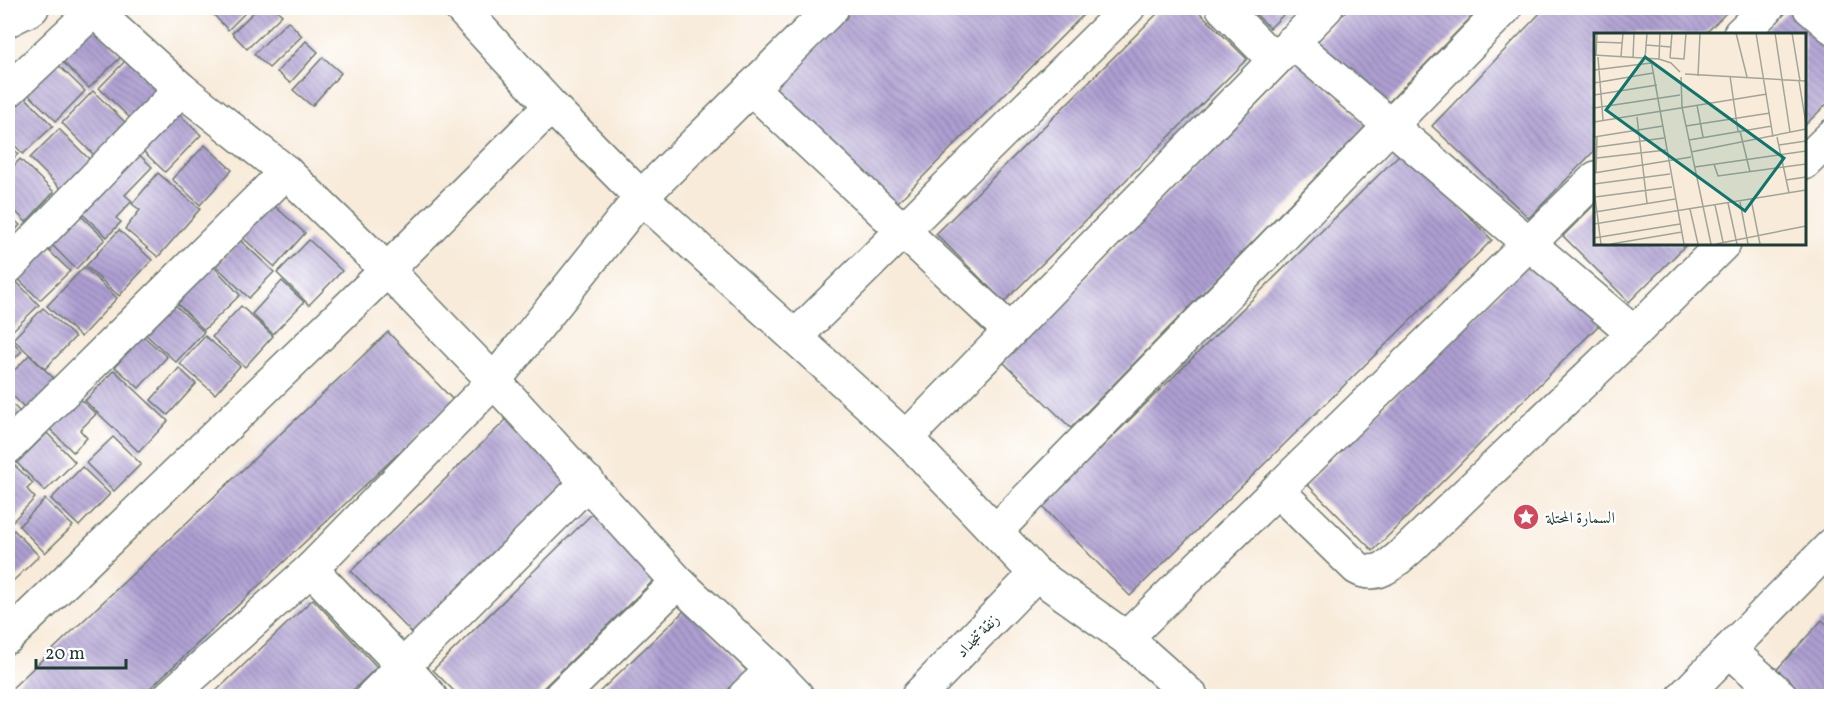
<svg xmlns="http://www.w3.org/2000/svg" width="1839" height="704" font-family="Vollkorn,Amiri,serif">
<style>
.building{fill:url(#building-back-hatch)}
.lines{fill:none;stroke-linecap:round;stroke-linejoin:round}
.minor-casing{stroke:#6b7a6e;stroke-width:36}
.minor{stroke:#fff;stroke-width:33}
.labels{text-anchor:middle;stroke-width:4.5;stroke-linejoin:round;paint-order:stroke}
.poi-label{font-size:16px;fill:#1f3d34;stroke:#fff;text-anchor:start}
.street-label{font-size:16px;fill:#1f3d34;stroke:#fff}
.inset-road{fill:none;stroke:#a1a598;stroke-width:1.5}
.view{fill:#0f766e;fill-opacity:0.15;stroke:#0f766e;stroke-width:3}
.inset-edge{fill:none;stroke:#1f3d34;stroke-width:3}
</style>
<defs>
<pattern id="building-back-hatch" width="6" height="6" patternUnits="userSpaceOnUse" patternTransform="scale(1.5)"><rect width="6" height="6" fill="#ae9fd2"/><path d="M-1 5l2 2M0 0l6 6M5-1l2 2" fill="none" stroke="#8d83ab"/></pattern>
</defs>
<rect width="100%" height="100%" fill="#fff"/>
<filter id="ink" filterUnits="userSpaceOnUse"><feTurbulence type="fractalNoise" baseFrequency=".0167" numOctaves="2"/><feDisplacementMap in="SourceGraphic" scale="12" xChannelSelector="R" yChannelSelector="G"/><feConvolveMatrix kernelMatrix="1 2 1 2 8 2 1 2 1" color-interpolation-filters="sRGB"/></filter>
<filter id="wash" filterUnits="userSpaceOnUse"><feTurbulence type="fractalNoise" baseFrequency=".008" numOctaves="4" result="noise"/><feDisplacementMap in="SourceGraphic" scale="24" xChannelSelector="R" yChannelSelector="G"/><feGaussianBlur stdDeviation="1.35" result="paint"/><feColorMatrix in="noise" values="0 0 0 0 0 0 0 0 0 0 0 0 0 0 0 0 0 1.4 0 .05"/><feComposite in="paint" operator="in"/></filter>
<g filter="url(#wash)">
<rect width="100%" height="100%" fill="#f8ebda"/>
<g id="blocks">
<g class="building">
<polygon points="205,8 219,8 213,15"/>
<polygon points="223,8 250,8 228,30 215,16"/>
<polygon points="258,8 275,8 282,15 247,49 232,33"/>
<polygon points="853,8 1090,8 893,207 773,88"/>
<polygon points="1163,8 1195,8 1247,59 1004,302 936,234"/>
<polygon points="1249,8 1290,8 1270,28"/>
<polygon points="1349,8 1480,8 1384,107 1316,41"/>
<polygon points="1545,8 1731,8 1705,34 1596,34 1596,149 1529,218 1432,126"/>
<polygon points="1791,8 1832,49 1832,99 1804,126 1804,34 1764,34"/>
<polygon points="288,21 302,36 269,68 254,54"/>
<polygon points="93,25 123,55 89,88 59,58"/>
<polygon points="306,41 318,52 290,83 277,72"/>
<polygon points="129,57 163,89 133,121 99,88"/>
<polygon points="323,57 341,73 312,106 293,90"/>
<polygon points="1299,60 1366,126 1071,428 1003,362"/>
<polygon points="55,62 85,91 56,121 26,92"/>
<polygon points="93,91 128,125 96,157 62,123"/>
<polygon points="24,96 53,126 23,154 8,138 8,111"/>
<polygon points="174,110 201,135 165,172 139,147"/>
<polygon points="59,129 92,162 63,191 30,158"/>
<polygon points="8,144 18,154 8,164"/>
<polygon points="205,145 232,170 200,205 172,179"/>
<polygon points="132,148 152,167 125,195 132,201 116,218 121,222 107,237 75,207"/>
<polygon points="1404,150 1492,240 1130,596 1042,506"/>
<polygon points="20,159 54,192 26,222 8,204 8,172"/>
<polygon points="158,173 200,209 158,257 125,229 140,210 132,204"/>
<polygon points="1596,203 1596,243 1688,243 1629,302 1563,236"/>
<polygon points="272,204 305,233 275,267 242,237"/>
<polygon points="72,207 105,239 76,269 43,236"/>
<polygon points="8,214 20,225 8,238"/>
<polygon points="119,230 152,260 119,296 86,266"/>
<polygon points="240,240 274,272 249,298 216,266"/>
<polygon points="309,240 342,271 309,305 277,273"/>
<polygon points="39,241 70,271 40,300 10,271"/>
<polygon points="1535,257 1601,323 1373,551 1307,484"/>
<polygon points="213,266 240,295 204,330 176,302"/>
<polygon points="84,267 117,298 81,337 47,306"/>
<polygon points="8,273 39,305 10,333 8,331"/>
<polygon points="282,281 304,302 273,334 252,314"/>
<polygon points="175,305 204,332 176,362 146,335"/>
<polygon points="241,306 273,336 245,367 212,337"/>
<polygon points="43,308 75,337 45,369 13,339"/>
<polygon points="388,332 454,401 142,696 8,696 8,692"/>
<polygon points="142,335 167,357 139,388 115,367"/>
<polygon points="205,336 240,366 215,394 180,364"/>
<polygon points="8,337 22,351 8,365"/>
<polygon points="29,355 60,384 31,414 8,391 8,377"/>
<polygon points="179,368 196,384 168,415 151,400"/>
<polygon points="114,370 168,421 139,452 85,401"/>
<polygon points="80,399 96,414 80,430 87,438 73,452 50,429"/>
<polygon points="8,400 24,416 8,435"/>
<polygon points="511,415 574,480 414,635 351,571"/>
<polygon points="47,433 75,462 45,491 17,463"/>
<polygon points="113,437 141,464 114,491 86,463"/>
<polygon points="12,463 33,483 27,489 35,498 12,522 8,518 8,468"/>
<polygon points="82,467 110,494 79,526 51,499"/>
<polygon points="45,499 73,526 45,553 19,526"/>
<polygon points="593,513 656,578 535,696 459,696 433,670"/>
<polygon points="14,530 39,556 12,582 8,577 8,536"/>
<polygon points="313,599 377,667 347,696 211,696"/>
<polygon points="687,608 748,672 723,696 595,696"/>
<polygon points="1822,620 1832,629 1832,696 1789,696 1769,678"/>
</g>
</g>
</g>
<g filter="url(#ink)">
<use href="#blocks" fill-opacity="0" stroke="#6b7a6e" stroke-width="1.5"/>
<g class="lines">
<g class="minor-casing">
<g id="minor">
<polyline points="91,8 181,89 286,172 387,270 494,381 678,582 772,670 797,696"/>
<polyline points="461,8 551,106 641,197 906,438 1036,574 1126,638 1191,696"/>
<polyline points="1223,8 1274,60"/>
<polyline points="1810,8 1832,27"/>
<polyline points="8,20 32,8"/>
<polyline points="1740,34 1767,8"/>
<polyline points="1292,42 1634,333"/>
<polyline points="751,88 1010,331"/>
<polyline points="8,91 93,11"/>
<polyline points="1804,163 1832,136"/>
<polyline points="8,267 181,89"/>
<polyline points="795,337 1128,8"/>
<polyline points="906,438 1326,8"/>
<polyline points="8,447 286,172"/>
<path d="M1277,490L1357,568C1378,580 1394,562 1410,548L1634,333L1724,243"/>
<polyline points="996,531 1505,8"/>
<polyline points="311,569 403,666 430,696"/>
<polyline points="8,637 387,270 551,106"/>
<polyline points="1126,638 1596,178"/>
<polyline points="1729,650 1781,696"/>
<polyline points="170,696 311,569 494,381 641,197 832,8"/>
<polyline points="373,696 588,482"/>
<polyline points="561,696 678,582"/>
<polyline points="745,696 772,670"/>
<polyline points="918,696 1036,574"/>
<polyline points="1684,696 1832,545"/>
</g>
</g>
<use href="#minor" class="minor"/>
</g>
</g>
<defs>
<g id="sight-disc" transform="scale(1.35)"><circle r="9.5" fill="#d1495b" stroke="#fff"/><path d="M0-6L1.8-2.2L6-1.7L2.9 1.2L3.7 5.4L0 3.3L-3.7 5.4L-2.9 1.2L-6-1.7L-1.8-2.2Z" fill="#fff"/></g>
</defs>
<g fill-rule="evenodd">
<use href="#sight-disc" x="1526" y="517"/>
</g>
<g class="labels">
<g class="poi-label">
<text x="1546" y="523">السمارة المحتلة</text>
</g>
<g class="street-label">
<text transform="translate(977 635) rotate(-46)" y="6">زنقة تنجداد</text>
</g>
</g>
<g transform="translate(1594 33)">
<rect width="212" height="212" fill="#f8ebda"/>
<path class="inset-road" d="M142,0L153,44M162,0L179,104M181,0L196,99M198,0L206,48M3,9L28,10M52,12L77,14M0,22L65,26L77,30L86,39M2,22L3,0M27,23L29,0M4,24L9,87M39,25L40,0M76,25L90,26L92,0M76,25L78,0M51,26L53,0M65,26L66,0M57,27L90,211M0,37L57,30M91,41L212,48M104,43L106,0M136,43L144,98M87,44L88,74L117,211M205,48L212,91M0,50L59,40M0,62L63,52M103,72L109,104M0,75L86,62M43,84L53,170M0,89L173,61M92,93L176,80M146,98L156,139M0,104L69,93M183,104L195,160M95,107L178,93M185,112L212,108M3,114L70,105M97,119L212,96M3,125L72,117M120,131L124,143L212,131M101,134L212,118M2,139L3,103M0,140L97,124M192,147L212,144M0,151L76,141M0,156L7,211M1,164L78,154M157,166L166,211M146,169L154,211M134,170L143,211M121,172L129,209M96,176L104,211M1,179L81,166M0,191L212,157M0,205L86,191M17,211L88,199M122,211L212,193"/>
<path class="view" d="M51,24L190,125L151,178L12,77Z"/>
<rect width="212" height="212" class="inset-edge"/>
</g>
<rect width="1839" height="704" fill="none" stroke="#fff" stroke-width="30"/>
<path d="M36 659v9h90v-9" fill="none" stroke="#1f3d34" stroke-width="3"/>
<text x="45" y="659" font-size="18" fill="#1f3d34" stroke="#ffffff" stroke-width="4.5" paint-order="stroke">20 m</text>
</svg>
